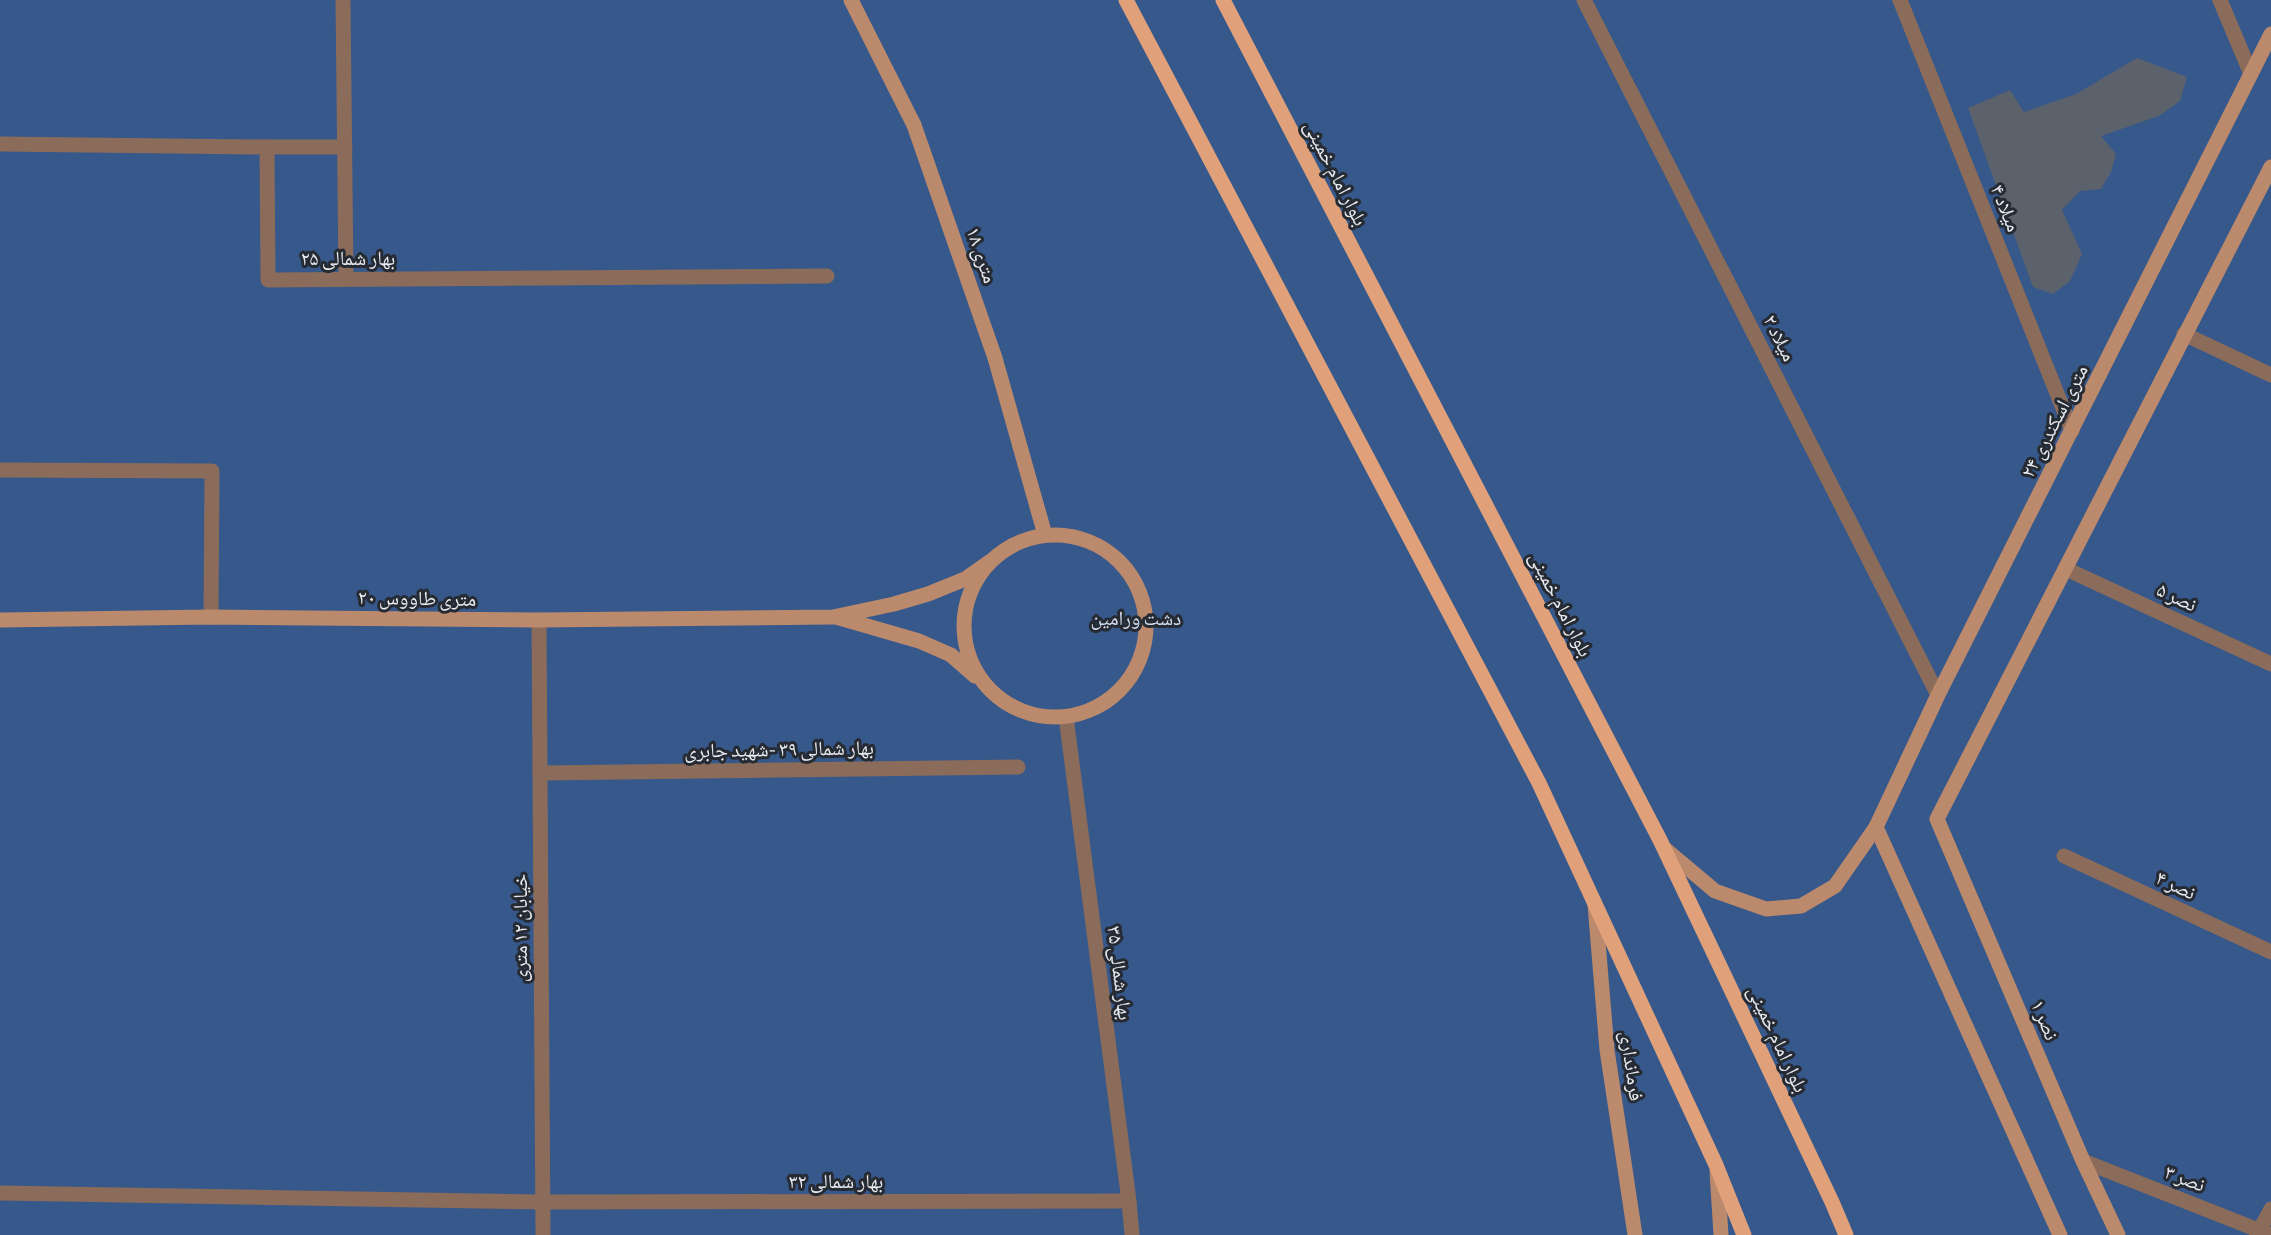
<svg xmlns="http://www.w3.org/2000/svg" width="2271" height="1235" font-family="'Sofia Sans Condensed','Noto Naskh Arabic',sans-serif">
<style>
.green{fill:#36588b}
.building{fill:#5c626b}
.lines{fill:none;stroke-linecap:round;stroke-linejoin:round}
.street{stroke:#8b6b59;stroke-width:15}
.secondary{stroke:#bb896c;stroke-width:15}
.primary{stroke:#e0a07a;stroke-width:15}
.labels{text-anchor:middle;stroke-width:6;stroke-linejoin:round;paint-order:stroke}
.street-label{font-size:20px;fill:#e7ebf0;stroke:#262b33}
.park-label{font-size:20px;fill:#d3def0;stroke:#262b33}
</style>
<rect width="100%" height="100%" fill="#30353d"/>
<rect class="green" x="0" y="0" width="2271" height="1235"/>
<polygon class="building" points="2137,58 2187,77 2180,101 2159,116 2101,136 2116,154 2111,172 2101,189 2080,191 2062,210 2082,254 2070,281 2053,294 2033,287 1968,108 2010,90 2024,112 2076,94"/>
<g class="lines">
<g class="street">
<polyline points="343,0 346,279"/>
<polyline points="1584,0 1938,695"/>
<polyline points="1900,0 2072,431"/>
<polyline points="2220,0 2251,74"/>
<polyline points="0,144 267,147 268,280 827,276"/>
<polyline points="267,147 345,147"/>
<polyline points="2184,334 2271,375"/>
<polyline points="0,470 212,471 211,617"/>
<polyline points="2066,569 2271,664"/>
<polyline points="539,620 543,1235"/>
<polyline points="1066,717 1129,1201 1132,1235"/>
<polyline points="540,773 1018,767"/>
<polyline points="2064,856 2271,952"/>
<polyline points="2083,1161 2271,1235"/>
<polyline points="0,1193 543,1202 1129,1201"/>
<polyline points="2257,1235 2271,1209"/>
</g>
<g class="secondary">
<polyline points="851,0 914,125 995,358 1045,535"/>
<circle cx="1055" cy="626" r="91"/>
<polyline points="836,617 919,641 951,655 975,676"/>
<polyline points="0,620 211,617 539,620 833,617 894,604 928,594 965,579 989,562"/>
<polyline points="1876,827 2060,1235"/>
<polyline points="1665,849 1715,891 1766,909 1801,906 1835,886 1876,827 1938,695 2271,34"/>
<polyline points="1595,905 1607,1050 1635,1235"/>
<polyline points="1717,1171 1721,1235"/>
<polyline points="2118,1235 2083,1161 1937,819 2271,167"/>
</g>
<g class="primary">
<polyline points="1126,0 1539,783 1716,1165 1744,1235"/>
<polyline points="1223,0 1660,840 1832,1202 1846,1235"/>
</g>
</g>
<g class="labels">
<g class="street-label">
<text transform="translate(1336 173) rotate(63)" y="7">بلوار امام خمینی</text>
<text transform="translate(2006 208) rotate(68)" y="7">میلاد ۴</text>
<text transform="translate(982 255) rotate(71)" y="7">۱۸ متری</text>
<text x="348" y="265">بهار شمالی ۲۵</text>
<text transform="translate(1780 338) rotate(63)" y="7">میلاد ۲</text>
<text transform="translate(2054 421) rotate(-63)" y="7">۲۴ متری اسکندری</text>
<text transform="translate(2177 597) rotate(25)" y="7">نصر ۵</text>
<text transform="translate(417 598) rotate(1)" y="7">۲۰ متری طاووس</text>
<text transform="translate(1561 604) rotate(63)" y="7">بلوار امام خمینی</text>
<text transform="translate(779 749) rotate(-1)" y="7">بهار شمالی ۳۹ -شهید جابری</text>
<text transform="translate(2176 885) rotate(25)" y="7">نصر ۴</text>
<text transform="translate(520 928) rotate(-90)" y="7">خیابان ۱۲ متری</text>
<text transform="translate(1120 973) rotate(83)" y="7">بهار شمالی ۳۵</text>
<text transform="translate(2045 1020) rotate(67)" y="7">نصر ۱</text>
<text transform="translate(1778 1039) rotate(65)" y="7">بلوار امام خمینی</text>
<text transform="translate(1632 1066) rotate(82)" y="7">فرمانداری</text>
<text transform="translate(2185 1178) rotate(21)" y="7">نصر ۳</text>
<text x="836" y="1188">بهار شمالی ۳۲</text>
</g>
<g class="park-label">
<text x="1136" y="625">دشت ورامین</text>
</g>
</g>
</svg>
